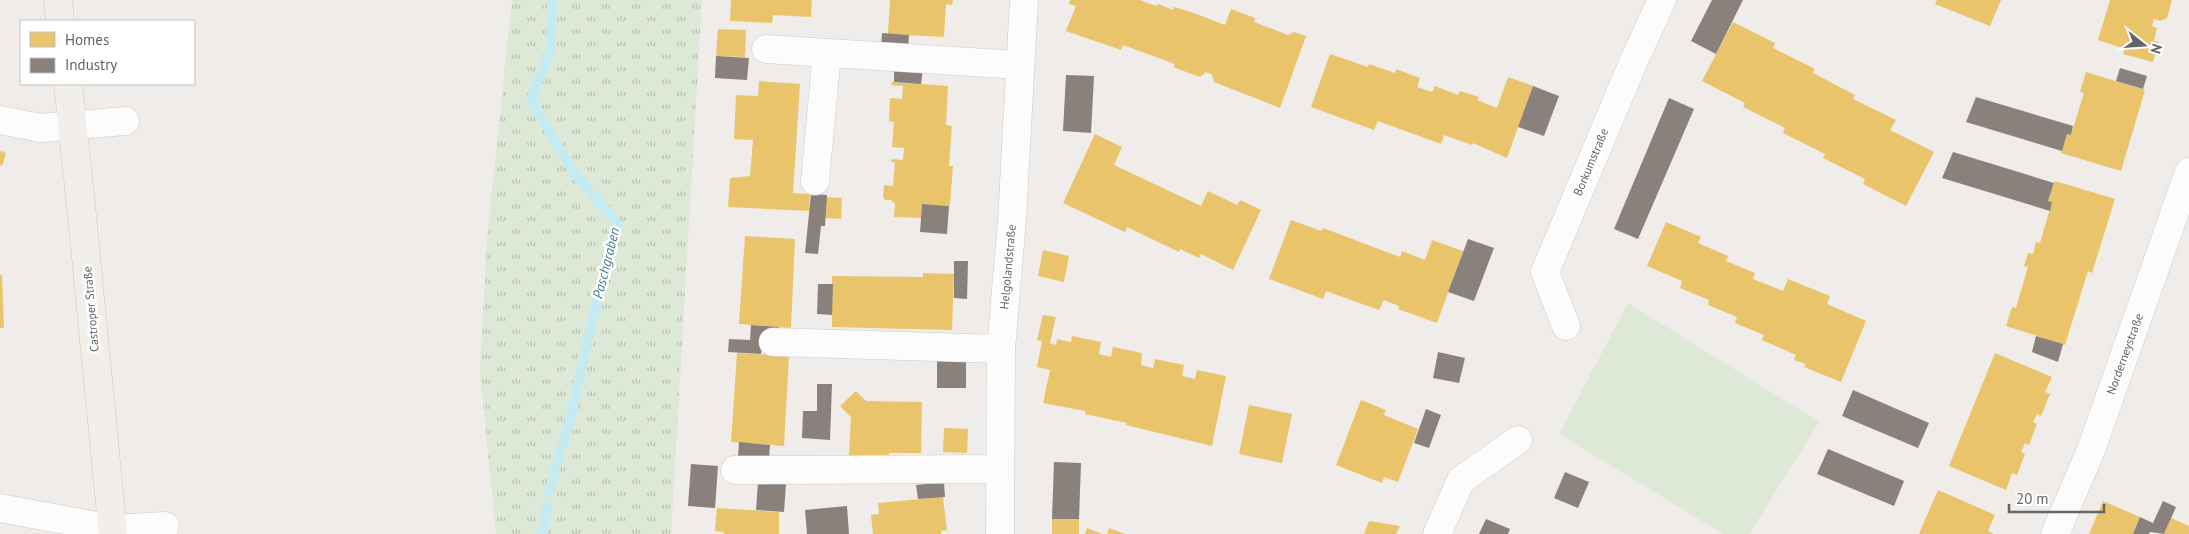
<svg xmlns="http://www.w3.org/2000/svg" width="2189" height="534" font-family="'PT Sans',sans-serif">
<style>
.grass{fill:url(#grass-tufts)}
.park{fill:#dee8d7}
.homes{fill:#e9c46a}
.industry{fill:#8a817c}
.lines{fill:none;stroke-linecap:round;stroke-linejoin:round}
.stream{stroke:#c5ebf2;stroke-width:10}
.minor-casing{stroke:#cbcaca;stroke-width:29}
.major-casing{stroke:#d4c6bb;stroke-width:29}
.minor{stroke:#fdfcfc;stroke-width:28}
.major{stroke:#f2efea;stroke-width:28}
.labels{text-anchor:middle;stroke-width:5;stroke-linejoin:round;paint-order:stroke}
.street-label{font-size:12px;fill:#606567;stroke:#fff}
.water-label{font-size:14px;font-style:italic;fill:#467c8e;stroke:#fff}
</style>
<defs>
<pattern id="grass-tufts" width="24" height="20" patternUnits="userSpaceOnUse" patternTransform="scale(1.25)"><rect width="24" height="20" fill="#dee8d7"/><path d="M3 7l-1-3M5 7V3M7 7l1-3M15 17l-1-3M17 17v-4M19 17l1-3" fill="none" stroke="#b7c0b2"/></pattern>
</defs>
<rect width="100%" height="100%" fill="#efecea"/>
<polygon class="grass" points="512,0 702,0 671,534 496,534 480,373 487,238"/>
<polygon class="park" points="1628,303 1819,422 1749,534 1723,534 1559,434"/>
<g class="homes">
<polygon points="731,0 812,0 811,17 773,15 772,23 730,21"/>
<polygon points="890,0 953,0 952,5 946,4 944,37 888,34"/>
<polygon points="1070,0 1140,0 1156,6 1158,4 1173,10 1174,7 1191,12 1225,25 1231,9 1255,18 1254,22 1288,35 1294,32 1306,36 1280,108 1214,82 1212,75 1206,72 1200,77 1173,67 1175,64 1123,45 1121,50 1066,31 1076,6 1069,4"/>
<polygon points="1937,0 2001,0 1990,26 1935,4"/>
<polygon points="2110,0 2172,0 2167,18 2160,21 2154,19 2152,26 2157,28 2154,41 2159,42 2153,62 2123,54 2125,49 2098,40"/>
<polygon points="1733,22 1775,43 1773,48 1815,69 1813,73 1855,95 1853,99 1896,120 1890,130 1934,152 1906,206 1863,184 1865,179 1823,158 1825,154 1783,133 1785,128 1743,107 1745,103 1702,81"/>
<polygon points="718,29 746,30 745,57 716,56"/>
<polygon points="1330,54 1368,67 1369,64 1395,73 1396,69 1420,78 1417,87 1432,92 1435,86 1458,95 1460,91 1479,97 1477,100 1497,108 1508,77 1533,86 1507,158 1473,143 1472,145 1444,135 1441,144 1378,121 1374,130 1311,107"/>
<polygon points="2086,72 2145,90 2121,171 2061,153 2067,134 2071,135 2084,93 2080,92"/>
<polygon points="759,81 800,84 793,193 810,194 809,211 728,207 730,178 750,176 753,140 734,139 736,95 758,96"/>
<polygon points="892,82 948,86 946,125 952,126 949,166 953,166 950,206 922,204 921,218 894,217 895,203 892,202 892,200 885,200 883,196 884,185 893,186 895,162 891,162 892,159 903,160 904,148 892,147 894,122 889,121 890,98 902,99 903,86 891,85"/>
<polygon points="1095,134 1122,147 1114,165 1201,206 1208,191 1237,205 1240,200 1261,210 1233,270 1201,254 1199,258 1180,249 1179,252 1127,227 1125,232 1063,203"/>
<polygon points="0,151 6,153 2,166 0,165"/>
<polygon points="2055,181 2115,199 2092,273 2088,271 2065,345 2006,326 2012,307 2016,308 2028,267 2024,266 2028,253 2033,254 2036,242 2040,243 2052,202 2048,201"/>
<polygon points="826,197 842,198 841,219 825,218"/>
<polygon points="1291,220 1321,231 1323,228 1400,257 1402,251 1425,260 1432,240 1463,251 1437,323 1398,309 1399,306 1384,300 1379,310 1326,291 1323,299 1269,279"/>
<polygon points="1666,222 1701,237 1698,243 1728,256 1726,261 1755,273 1753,279 1783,291 1788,279 1830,296 1827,304 1866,321 1841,382 1804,367 1806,364 1794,360 1796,355 1762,340 1764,335 1735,323 1737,317 1708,305 1709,300 1680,288 1682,281 1647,266"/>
<polygon points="745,236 795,239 791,328 739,324"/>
<polygon points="1043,250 1069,256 1064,282 1038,276"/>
<polygon points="923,273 954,274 952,330 832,327 832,276 923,277"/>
<polygon points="0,275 2,275 4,328 0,328"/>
<polygon points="1043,315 1056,317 1050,343 1056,345 1057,339 1071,342 1072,336 1101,342 1099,354 1111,357 1113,347 1142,353 1141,365 1153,368 1155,359 1184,365 1182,376 1195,379 1197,370 1226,376 1212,446 1126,425 1127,423 1085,414 1085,411 1043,403 1050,370 1037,367 1042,341 1037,340"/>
<polygon points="737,353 789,356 784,446 731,442"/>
<polygon points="1995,353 2052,377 2045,392 2050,394 2041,416 2037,414 2033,422 2037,424 2029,445 2025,443 2021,452 2025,454 2017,475 2012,473 2006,490 1949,466"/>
<polygon points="856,391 866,401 922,402 921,453 889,453 889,457 849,456 851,417 840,406"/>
<polygon points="1361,400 1386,410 1384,415 1418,429 1398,482 1384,477 1382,483 1336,465"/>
<polygon points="1249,405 1292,414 1282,463 1239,454"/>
<polygon points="944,428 968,429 967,453 943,452"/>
<polygon points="1938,490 1995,515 1988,531 1994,534 1919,534"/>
<polygon points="943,497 947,530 941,531 941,534 873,534 871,515 879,514 878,503"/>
<polygon points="2103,501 2140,517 2133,534 2089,534"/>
<polygon points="717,508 779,512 779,534 724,534 724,532 715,531"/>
<polygon points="2171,518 2189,526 2189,534 2164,534"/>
<rect x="1052" y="519" width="27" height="15"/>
<polygon points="1369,521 1400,526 1396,534 1364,534"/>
<polygon points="1087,528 1102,534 1085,534"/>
<polygon points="1109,528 1125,534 1107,534"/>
</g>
<g class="industry">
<polygon points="1712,0 1743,0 1716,54 1691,41"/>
<polygon points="882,33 909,35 908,49 881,48"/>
<polygon points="716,56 749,58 747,80 715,78"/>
<polygon points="894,67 923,69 921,84 894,82"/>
<polygon points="2120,68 2147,76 2143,89 2116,81"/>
<polygon points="1066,75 1094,76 1091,133 1063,131"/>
<polygon points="1533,86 1559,96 1544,136 1518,127"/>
<polygon points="1976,97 2073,126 2071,135 2067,134 2062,151 1966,122"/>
<polygon points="1669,98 1694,109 1638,239 1614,229"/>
<polygon points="1953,152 2054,183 2048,201 2052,202 2050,211 1942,178"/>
<polygon points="811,194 827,195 825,226 821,226 818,254 805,253"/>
<polygon points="922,204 949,206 947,234 920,232"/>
<polygon points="1468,239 1494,248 1474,301 1448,292"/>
<polygon points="954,261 968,261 967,299 954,298"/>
<polygon points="818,284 833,284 832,315 817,314"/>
<polygon points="751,325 779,327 778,341 762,340 761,354 728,352 729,339 750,340"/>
<polygon points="2036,336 2063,344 2058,362 2032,352"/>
<polygon points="1438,352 1465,358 1459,383 1433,378"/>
<rect x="937" y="361" width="29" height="27"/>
<polygon points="817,384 832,384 830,440 802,438 803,411 817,411"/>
<polygon points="1853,390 1929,423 1918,448 1842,416"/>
<polygon points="1426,409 1441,415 1429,448 1414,443"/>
<polygon points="739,442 770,445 769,459 738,457"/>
<polygon points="1828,449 1904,481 1894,506 1817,474"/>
<polygon points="1054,462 1081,463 1079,519 1052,519"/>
<polygon points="691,464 718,466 715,508 688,506"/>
<polygon points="1565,472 1589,482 1578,508 1554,498"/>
<polygon points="758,482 786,484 784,512 756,510"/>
<polygon points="944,482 945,497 918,499 916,485"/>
<polygon points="2163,501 2176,507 2164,534 2150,532 2149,534 2133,534 2140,517 2153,523"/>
<polygon points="847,506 849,534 807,534 805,510"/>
<polygon points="1486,519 1510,529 1508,534 1479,534"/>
</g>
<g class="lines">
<g class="stream">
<polyline points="549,492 572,411 592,320 618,224 575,174 531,101 551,48 552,0"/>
<polyline points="541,534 546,519 547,506"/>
</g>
<g class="minor-casing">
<g id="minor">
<polyline points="766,49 1019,65"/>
<polyline points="0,120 41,128 125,121"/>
<polyline points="815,181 827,53"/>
<polyline points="1566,326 1545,272 1635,58 1662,0"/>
<polyline points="773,342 1001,349"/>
<polyline points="735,470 999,469"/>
<polyline points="0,508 113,529 165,526"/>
<polyline points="1000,534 1001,349 1012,220 1024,0"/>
<polyline points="1437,534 1461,480 1518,440"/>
<polyline points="2055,534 2091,450 2189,172"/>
</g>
</g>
<g class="major-casing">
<g id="major">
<polyline points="58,0 60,21"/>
<polyline points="68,84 82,216 113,534"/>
</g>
</g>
<use href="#minor" class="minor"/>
<use href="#major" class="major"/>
</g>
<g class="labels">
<g class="street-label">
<text transform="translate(1591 162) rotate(-67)" y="4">Borkumstraße</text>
<text transform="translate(1008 267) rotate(-85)" y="4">Helgolandstraße</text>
<text transform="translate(91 309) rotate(-95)" y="4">Castroper Straße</text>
<text transform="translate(2125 354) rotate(-70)" y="4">Norderneystraße</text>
</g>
<g class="water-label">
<text transform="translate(606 263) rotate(-76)" y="5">Paschgraben</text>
</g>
</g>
<rect x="20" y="20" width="175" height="65" fill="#ffffff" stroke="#bfc1c2"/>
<rect x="30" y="32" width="25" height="15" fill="#e9c46a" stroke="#bfc1c2"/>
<text x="65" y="45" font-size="15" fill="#606567">Homes</text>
<rect x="30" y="58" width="25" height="15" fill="#8a817c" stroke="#bfc1c2"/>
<text x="65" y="70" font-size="15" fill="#606567">Industry</text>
<g transform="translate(2144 45) rotate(107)" stroke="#ffffff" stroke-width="4" paint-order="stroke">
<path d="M0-4L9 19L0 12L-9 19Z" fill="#606567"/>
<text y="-8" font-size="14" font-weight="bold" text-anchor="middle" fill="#606567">N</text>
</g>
<path d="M2009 504v8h95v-8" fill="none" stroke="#606567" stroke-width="2.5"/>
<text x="2016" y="504" font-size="15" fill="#606567" stroke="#ffffff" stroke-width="4" paint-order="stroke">20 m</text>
</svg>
